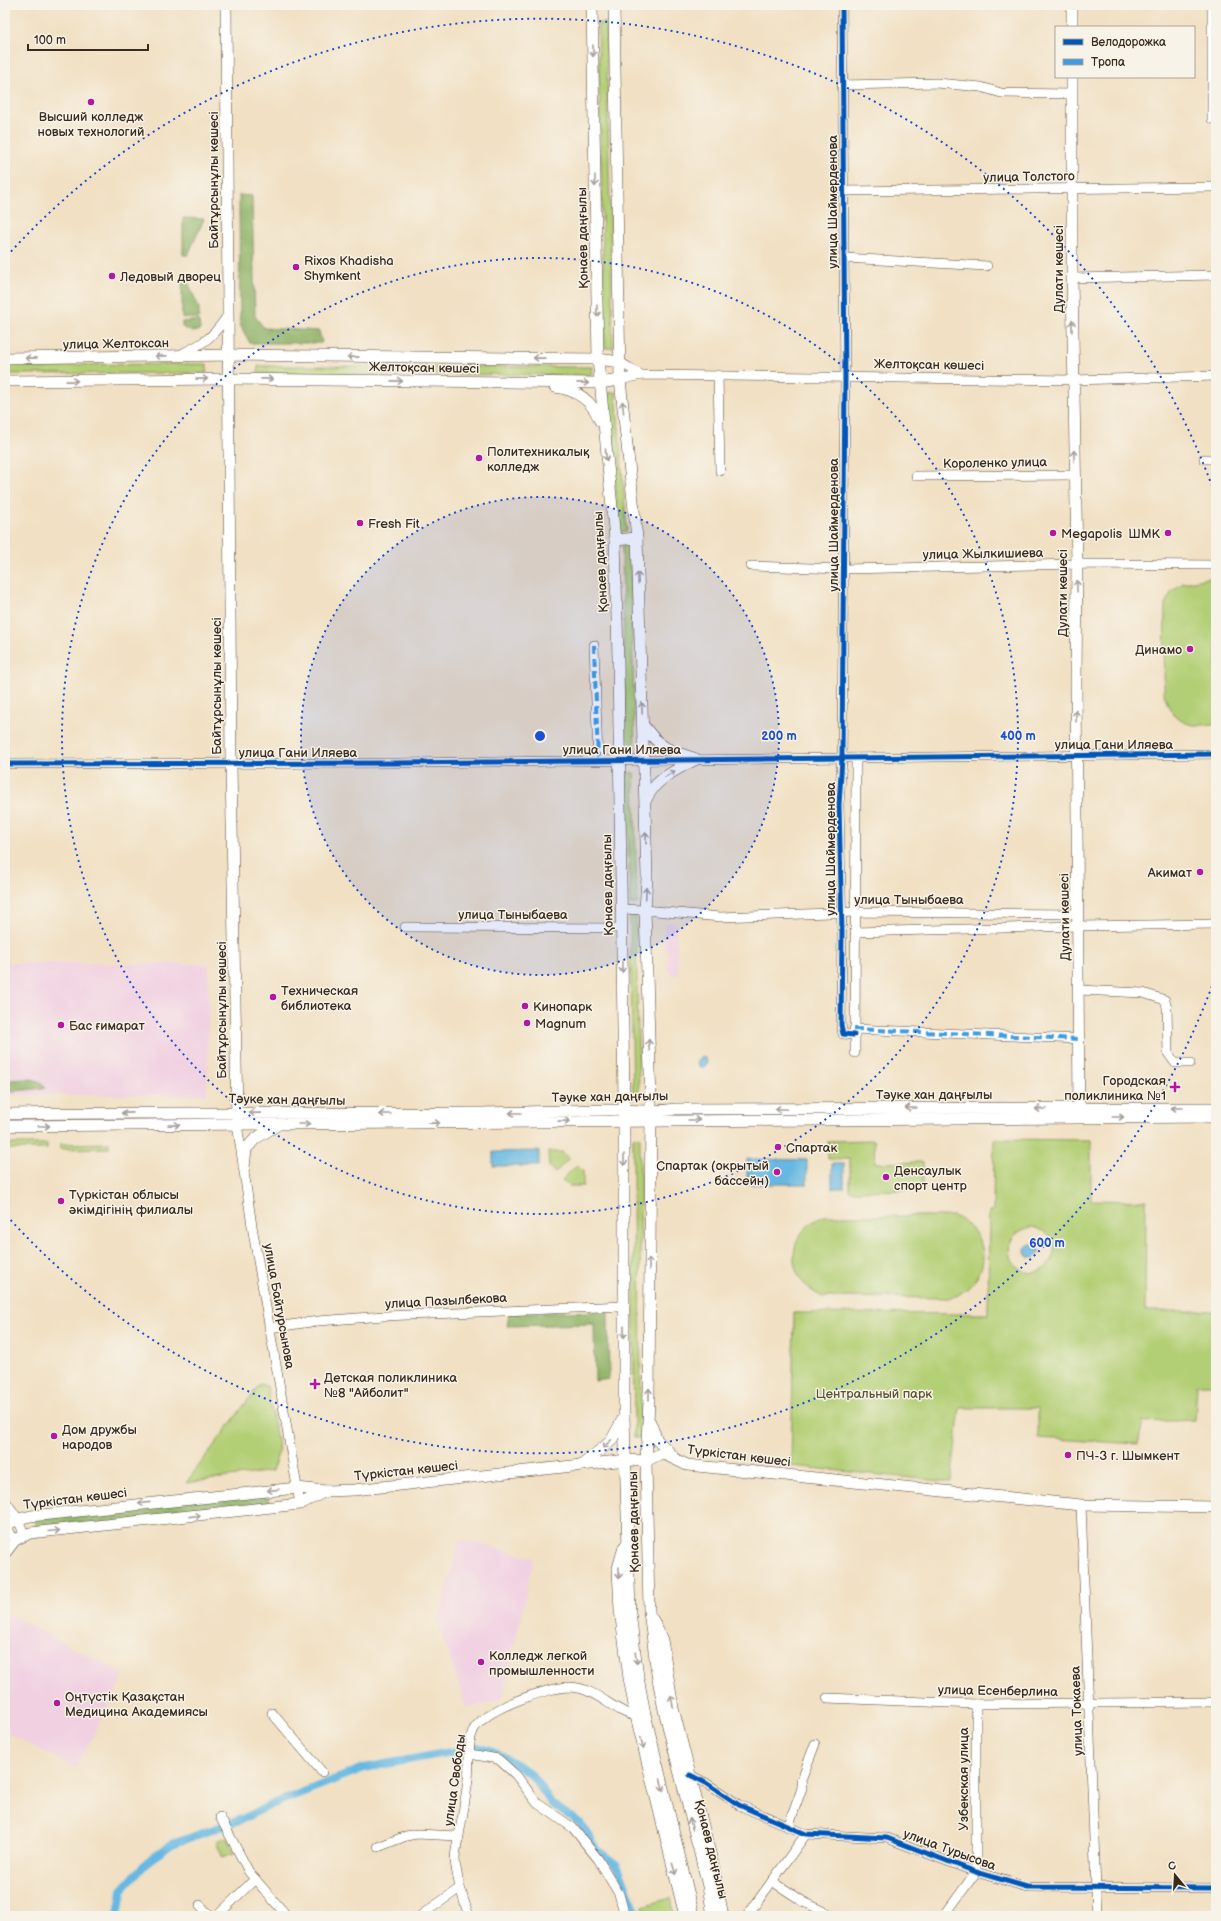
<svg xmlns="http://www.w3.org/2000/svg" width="1221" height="1921" font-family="'Balsamiq Sans',sans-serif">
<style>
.built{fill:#f1d0e2}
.green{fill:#b3cf75;stroke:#777c4a;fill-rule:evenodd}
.forest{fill:#8eb266;stroke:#646e42}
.water{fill:#66b8e2;stroke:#507180}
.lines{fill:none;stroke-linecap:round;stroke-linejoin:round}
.canal{stroke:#66b8e2;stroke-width:8}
.minor-casing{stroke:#564537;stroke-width:10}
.major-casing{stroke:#564537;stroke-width:12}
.minor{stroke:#fff;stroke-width:9}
.major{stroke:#fff;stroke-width:11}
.quiet{stroke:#3f9ce0;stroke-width:4;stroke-dasharray:8 4;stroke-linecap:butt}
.cycleway-casing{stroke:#f7f3e8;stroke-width:8}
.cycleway{stroke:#0057b8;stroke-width:5}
.oneway{stroke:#a79f9a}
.ring{fill:none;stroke:#1d4ed8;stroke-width:2;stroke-dasharray:2 4}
.poi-dot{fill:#b5179e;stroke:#f7f3e8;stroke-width:1.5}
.labels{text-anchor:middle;stroke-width:3;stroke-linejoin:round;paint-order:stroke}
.poi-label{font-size:13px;fill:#3b2a1e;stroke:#f7f3e8;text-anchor:start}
.street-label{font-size:13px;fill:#3b2a1e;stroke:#f7f3e8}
.park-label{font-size:13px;fill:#595334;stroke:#f7f3e8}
.centre{fill:#1d4ed8;stroke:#f7f3e8;stroke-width:2}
.ring-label{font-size:12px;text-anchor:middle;font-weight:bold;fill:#1d4ed8;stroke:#f7f3e8;stroke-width:3;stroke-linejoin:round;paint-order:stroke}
</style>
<rect width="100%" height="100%" fill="#f7f3e8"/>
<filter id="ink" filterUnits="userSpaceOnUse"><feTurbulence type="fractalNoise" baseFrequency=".025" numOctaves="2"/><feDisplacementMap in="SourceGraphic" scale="8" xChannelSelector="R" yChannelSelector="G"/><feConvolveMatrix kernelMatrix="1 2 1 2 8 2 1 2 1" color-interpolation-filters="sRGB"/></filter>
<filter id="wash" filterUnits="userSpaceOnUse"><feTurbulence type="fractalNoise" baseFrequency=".012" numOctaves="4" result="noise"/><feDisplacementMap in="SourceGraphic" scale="16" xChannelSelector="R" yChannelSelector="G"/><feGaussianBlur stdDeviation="0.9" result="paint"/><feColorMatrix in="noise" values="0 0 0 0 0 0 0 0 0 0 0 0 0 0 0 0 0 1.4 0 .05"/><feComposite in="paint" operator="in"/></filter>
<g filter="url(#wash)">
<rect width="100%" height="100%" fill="#f1e0c3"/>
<g class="built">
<polygon points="665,922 676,922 678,976 668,972 668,952 665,948 664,924"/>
<polygon points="5,963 209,964 207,1095 5,1095"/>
<polygon points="460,1539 534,1558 502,1700 466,1708 438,1623"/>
<polygon points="5,1613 125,1674 76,1768 5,1732"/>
</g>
<g class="green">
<polygon points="598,23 606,23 613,348 605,348"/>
<polygon points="207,364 207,373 5,374 5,365"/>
<polygon points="258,366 592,367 591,375 258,373"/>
<polygon points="616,392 627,531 619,532 608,393"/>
<polygon points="622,545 630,545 635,752 626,752"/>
<path d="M1213,577L1216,578V723C1188,730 1171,721 1164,693L1165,604L1172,591L1183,583Z"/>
<polygon points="627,773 634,773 637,904 630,904"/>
<polygon points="630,916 636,916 639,1098 633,1098"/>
<polygon points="633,1137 640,1137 641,1438 634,1438"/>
<path d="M994,1139L1091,1140V1200L1146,1201L1145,1311H1216V1384H1197L1195,1420L1143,1422L1138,1444L1038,1438V1408H960L951,1482L791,1466L794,1313L988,1314L989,1211H993ZM1033,1227C1075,1238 1046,1288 1019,1268C1015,1265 1011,1261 1010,1256C1006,1239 1018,1229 1033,1227Z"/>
<polygon points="874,1140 875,1163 923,1162 923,1190 850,1191 850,1159 828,1159 828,1141"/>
<polygon points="109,1143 109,1148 60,1149 60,1144"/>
<rect x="5" y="1144" width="42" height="5"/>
<polygon points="548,1152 562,1152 569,1158 555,1173 549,1167"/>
<polygon points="577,1165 583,1171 583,1186 569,1186 562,1180"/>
<path d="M824,1216H954C994,1236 992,1280 952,1298L823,1297C783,1280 785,1232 824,1216Z"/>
<polygon points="260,1384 267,1386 279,1451 272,1471 186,1483"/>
<polygon points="227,1837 234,1853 223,1857 216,1841"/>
<polygon points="671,1898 675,1916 645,1916 643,1906"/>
</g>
<g class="forest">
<polygon points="239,195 252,196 255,316 264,328 319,331 322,343 250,343 240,325"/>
<polygon points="183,218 204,219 188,255 183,255"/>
<polygon points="188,282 199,308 199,318 182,318 182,283"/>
<polygon points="199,320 200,330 193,332 182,327 182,322"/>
<path d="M5,1080C18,1081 39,1074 45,1088L5,1092Z"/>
<polygon points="608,1311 609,1379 595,1381 594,1324 507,1326 509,1313"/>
<polygon points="268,1491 270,1506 36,1531 34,1519"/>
</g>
<g class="water">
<circle cx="702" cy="1062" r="5"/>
<polygon points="539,1151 539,1166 493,1166 493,1152"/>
<polygon points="747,1159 807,1160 807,1184 747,1184"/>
<rect x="832" y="1164" width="12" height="24"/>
<circle cx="1032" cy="1251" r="7"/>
</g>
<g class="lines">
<polyline class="canal" points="118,1916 122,1890 148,1861 172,1844 242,1819 273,1804 364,1768 478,1747 501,1755 531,1774 552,1804 580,1823 597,1850 617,1865 638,1916"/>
</g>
</g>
<g filter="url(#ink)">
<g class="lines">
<g class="minor-casing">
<g id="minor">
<polyline points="842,5 845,376 842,758 839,805 842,933 841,1025 843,1034 854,1035"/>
<polyline points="842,85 937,83 981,87 1001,93 1072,94"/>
<polyline points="1212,119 1212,5"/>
<polyline points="843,191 1216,187"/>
<polyline points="844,258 987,266"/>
<polyline points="1072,278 1216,275"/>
<path d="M179,355C205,343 212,338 228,315"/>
<polyline points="620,362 641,375"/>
<polyline points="718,375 720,471"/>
<polyline points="620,380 641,375 1073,380 1216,376"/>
<polyline points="1204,459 1216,459"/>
<polyline points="916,476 1075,475"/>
<polyline points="751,566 844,569 1077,564 1216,565"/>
<polyline points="594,645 598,760"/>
<polyline points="5,764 396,763 1216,754"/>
<polyline points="621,909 645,910 720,917 856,912 1078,914"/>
<polyline points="405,927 622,928"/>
<polyline points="855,932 1078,926 1216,924"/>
<polyline points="1079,990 1143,993 1165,1000 1167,1007 1168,1053 1175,1063 1190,1063"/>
<polyline points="854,1029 1079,1039"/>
<polyline points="855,1053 856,758"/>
<polyline points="237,1124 252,1226 300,1504"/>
<polyline points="269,1328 318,1321 384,1316 624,1306"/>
<polyline points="5,1500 18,1519 24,1534"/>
<polyline points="1081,1505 1097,1916"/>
<polyline points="5,1526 15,1540"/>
<polyline points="827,1698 976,1704 1216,1702"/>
<polyline points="272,1713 322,1772"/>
<polyline points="470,1754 498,1759 516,1775 537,1803 573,1828 598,1859 619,1894 625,1916"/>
<polyline points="690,1775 706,1783 739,1805 806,1834 887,1838 976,1872 1027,1887 1216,1888"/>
<polyline points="220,1817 249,1872 287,1916"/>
<polyline points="788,1827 802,1788 801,1781 815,1744"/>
<polyline points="378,1847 406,1836 417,1834 458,1836 458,1841"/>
<polyline points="772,1881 804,1902 834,1916"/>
<polyline points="200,1905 210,1916"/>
<polyline points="217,1916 255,1879"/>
<polyline points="420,1916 460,1888"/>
<path d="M469,1916C463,1898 457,1880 455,1860C455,1853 457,1844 459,1836C462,1817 466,1798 468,1779C470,1764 467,1745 473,1731C483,1709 548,1687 570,1687C597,1688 613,1712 636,1716"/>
<polyline points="747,1916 806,1834"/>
<polyline points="944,1916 976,1872 976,1704"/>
</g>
</g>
<g class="major-casing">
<g id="major">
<polyline points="226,5 231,764 237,1120"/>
<polyline points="592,5 598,359 615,540 618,659 624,1102 624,1417 630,1612 638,1677 645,1714 694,1916"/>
<polyline points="614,5 620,380 637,538 645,808 647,877 645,910 651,1102 649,1401 646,1461 649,1611 657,1674 664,1710 708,1886 713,1916"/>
<polyline points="1072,5 1072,27"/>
<polyline points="1072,77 1072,278 1077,564 1076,682 1079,1114"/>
<polyline points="5,358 233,355 598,359 620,362"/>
<polyline points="5,381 228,379 599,383 620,380"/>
<path d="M555,387C577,390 592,400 600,421"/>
<polyline points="615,540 637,538"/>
<path d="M643,725C662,750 667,749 696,759C677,770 655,778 646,800"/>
<path d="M5,1114C161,1112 317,1114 473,1113C519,1113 565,1110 611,1110C632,1110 654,1113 675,1109L1216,1108"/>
<polyline points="5,1126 1216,1117"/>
<polyline points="244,1168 246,1149 255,1139 277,1125"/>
<polyline points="650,1422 657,1440 672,1455"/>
<polyline points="582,1465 611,1441 623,1419"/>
<polyline points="5,1526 18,1519 31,1516 297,1488 326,1491 354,1490 627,1460 646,1461 662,1453 687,1465 1081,1505 1216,1507"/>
<polyline points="624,1547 618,1568 620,1610 629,1678 636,1716 685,1916"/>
<polyline points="5,1553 15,1540 30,1533 300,1504 326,1491"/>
<polyline points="653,1620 662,1640 673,1708 713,1865 723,1916"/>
</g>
</g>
<use href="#minor" class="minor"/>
<use href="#major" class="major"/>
<g class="quiet">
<polyline points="594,645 598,760"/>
<polyline points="854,1029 1079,1039"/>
</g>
<g class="cycleway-casing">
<g id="cycleway">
<polyline points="842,5 845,376 842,758 839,805 842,933 841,1025 843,1034 854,1035"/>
<polyline points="5,764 396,763 1216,754"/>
<polyline points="690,1775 706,1783 739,1805 806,1834 887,1838 976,1872 1027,1887 1216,1888"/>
</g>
</g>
<use href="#cycleway" class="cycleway"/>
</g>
<defs><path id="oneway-shaft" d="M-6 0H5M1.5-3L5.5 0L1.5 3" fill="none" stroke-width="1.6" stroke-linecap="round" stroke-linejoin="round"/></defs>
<g class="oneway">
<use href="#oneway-shaft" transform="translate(593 51) rotate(89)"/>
<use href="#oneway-shaft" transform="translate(595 181) rotate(89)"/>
<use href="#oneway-shaft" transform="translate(597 311) rotate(89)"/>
<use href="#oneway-shaft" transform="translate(1072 326) rotate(-90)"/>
<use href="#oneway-shaft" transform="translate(161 356) rotate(179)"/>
<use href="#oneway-shaft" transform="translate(353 357) rotate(-179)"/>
<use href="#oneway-shaft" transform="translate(31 358) rotate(179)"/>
<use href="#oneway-shaft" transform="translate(539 358) rotate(-179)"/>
<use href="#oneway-shaft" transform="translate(202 379) rotate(-1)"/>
<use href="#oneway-shaft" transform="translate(267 379) rotate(1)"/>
<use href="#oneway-shaft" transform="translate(72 381) rotate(-1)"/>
<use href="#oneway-shaft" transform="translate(397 381) rotate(1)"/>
<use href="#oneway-shaft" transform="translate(583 383) rotate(1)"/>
<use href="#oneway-shaft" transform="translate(623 407) rotate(-96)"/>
<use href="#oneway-shaft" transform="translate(606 455) rotate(84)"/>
<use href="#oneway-shaft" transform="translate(1074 456) rotate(-91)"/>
<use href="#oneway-shaft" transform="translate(638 578) rotate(-92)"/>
<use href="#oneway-shaft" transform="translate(1077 586) rotate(-90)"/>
<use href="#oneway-shaft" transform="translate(642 708) rotate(-92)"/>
<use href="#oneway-shaft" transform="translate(1076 716) rotate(-91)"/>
<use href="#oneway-shaft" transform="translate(670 774) rotate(-31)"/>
<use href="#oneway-shaft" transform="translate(646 838) rotate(-91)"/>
<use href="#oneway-shaft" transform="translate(646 893) rotate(-87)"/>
<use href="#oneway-shaft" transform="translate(622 967) rotate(89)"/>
<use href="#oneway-shaft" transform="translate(649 1045) rotate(-92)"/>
<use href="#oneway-shaft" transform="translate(911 1108) rotate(-180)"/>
<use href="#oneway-shaft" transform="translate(1177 1108) rotate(180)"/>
<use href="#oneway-shaft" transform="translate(781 1109) rotate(180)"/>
<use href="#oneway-shaft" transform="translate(1041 1109) rotate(-180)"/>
<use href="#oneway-shaft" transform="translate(127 1113) rotate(179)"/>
<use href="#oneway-shaft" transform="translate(255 1113) rotate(-179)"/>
<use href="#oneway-shaft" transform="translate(515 1113) rotate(180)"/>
<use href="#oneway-shaft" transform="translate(385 1114) rotate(180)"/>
<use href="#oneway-shaft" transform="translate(1118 1117)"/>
<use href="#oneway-shaft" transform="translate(694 1120)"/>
<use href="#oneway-shaft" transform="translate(564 1121) rotate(-1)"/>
<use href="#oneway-shaft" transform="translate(434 1123) rotate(-1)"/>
<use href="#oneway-shaft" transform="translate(304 1124)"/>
<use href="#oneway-shaft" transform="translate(174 1125) rotate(-1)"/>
<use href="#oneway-shaft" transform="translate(44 1126)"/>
<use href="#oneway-shaft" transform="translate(624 1160) rotate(90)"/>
<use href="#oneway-shaft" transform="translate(649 1264) rotate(-90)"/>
<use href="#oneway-shaft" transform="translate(624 1332) rotate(90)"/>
<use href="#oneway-shaft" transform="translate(649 1394) rotate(-90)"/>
<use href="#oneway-shaft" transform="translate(607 1444) rotate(137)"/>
<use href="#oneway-shaft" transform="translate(273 1490) rotate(174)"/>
<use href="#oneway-shaft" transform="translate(144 1503) rotate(174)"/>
<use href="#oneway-shaft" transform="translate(195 1516) rotate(-6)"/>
<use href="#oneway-shaft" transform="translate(54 1531) rotate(-5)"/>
<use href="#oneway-shaft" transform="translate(619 1573) rotate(90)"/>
<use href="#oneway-shaft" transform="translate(636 1658) rotate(82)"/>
<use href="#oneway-shaft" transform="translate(672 1701) rotate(-101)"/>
<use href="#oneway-shaft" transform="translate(642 1743) rotate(77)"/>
<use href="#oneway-shaft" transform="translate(662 1785) rotate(77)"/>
<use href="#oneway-shaft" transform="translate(691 1824) rotate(-104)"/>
<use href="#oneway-shaft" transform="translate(674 1869) rotate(74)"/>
</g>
</g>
<circle cx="540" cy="736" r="239" fill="#1d4ed8" fill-opacity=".12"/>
<g class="ring">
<circle cx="540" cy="736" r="239"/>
<circle cx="540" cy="736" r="478"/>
<path d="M1216 975A717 717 0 0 1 7 1216M7 256A717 717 0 0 1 1216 497"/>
</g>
<g class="poi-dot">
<circle cx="91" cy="102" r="4"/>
<circle cx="296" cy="267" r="4"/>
<circle cx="112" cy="276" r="4"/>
<circle cx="479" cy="458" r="4"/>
<circle cx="360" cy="523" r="4"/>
<circle cx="1053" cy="533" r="4"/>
<circle cx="1168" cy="533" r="4"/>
<circle cx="1190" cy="649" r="4"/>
<circle cx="1200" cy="872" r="4"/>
<circle cx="273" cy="997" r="4"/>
<circle cx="525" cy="1006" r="4"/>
<circle cx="527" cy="1023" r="4"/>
<circle cx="61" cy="1025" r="4"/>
<path d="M1173 1081h4v4h4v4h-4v4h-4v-4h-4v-4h4z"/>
<circle cx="778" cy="1147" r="4"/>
<circle cx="777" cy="1172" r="4"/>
<circle cx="886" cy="1177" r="4"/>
<circle cx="61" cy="1201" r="4"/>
<path d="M313 1378h4v4h4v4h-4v4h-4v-4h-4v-4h4z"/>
<circle cx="54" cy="1436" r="4"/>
<circle cx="1068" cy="1455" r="4"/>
<circle cx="481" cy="1662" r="4"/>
<circle cx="57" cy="1703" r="4"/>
</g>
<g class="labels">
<g class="poi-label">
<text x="91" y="121" text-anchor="middle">Высший колледж<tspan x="91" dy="15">новых технологий</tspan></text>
<text x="304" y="265">Rixos Khadisha<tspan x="304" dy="15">Shymkent</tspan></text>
<text x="120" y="281">Ледовый дворец</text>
<text x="487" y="456">Политехникалық<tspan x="487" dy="15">колледж</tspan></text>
<text x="368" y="528">Fresh Fit</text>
<text x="1061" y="538">Megapolis</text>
<text x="1160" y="538" text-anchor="end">ШМК</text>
<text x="1182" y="654" text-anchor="end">Динамо</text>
<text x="1192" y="877" text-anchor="end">Акимат</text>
<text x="281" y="995">Техническая<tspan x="281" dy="15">библиотека</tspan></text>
<text x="533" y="1011">Кинопарк</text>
<text x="535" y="1028">Magnum</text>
<text x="69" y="1030">Бас ғимарат</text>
<text x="1166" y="1085" text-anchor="end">Городская<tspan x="1166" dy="15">поликлиника №1</tspan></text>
<text x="786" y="1152">Спартак</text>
<text x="769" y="1170" text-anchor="end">Спартак (окрытый<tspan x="769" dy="15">бассейн)</tspan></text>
<text x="894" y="1175">Денсаулык<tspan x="894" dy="15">спорт центр</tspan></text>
<text x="69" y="1199">Түркістан облысы<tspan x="69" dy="15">әкімдігінің филиалы</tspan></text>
<text x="324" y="1382">Детская поликлиника<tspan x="324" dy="15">№8 "Айболит"</tspan></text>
<text x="62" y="1434">Дом дружбы<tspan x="62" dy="15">народов</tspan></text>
<text x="1076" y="1460">ПЧ-3 г. Шымкент</text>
<text x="489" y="1660">Колледж легкой<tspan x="489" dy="15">промышленности</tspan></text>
<text x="65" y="1701">Оңтүстік Қазақстан<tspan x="65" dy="15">Медицина Академиясы</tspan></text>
</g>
<g class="street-label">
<text transform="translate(1029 176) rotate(-1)" y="5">улица Толстого</text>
<text transform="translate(213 180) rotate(-90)" y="5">Байтұрсынұлы көшесі</text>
<text transform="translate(832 202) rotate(-90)" y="5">улица Шаймерденова</text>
<text transform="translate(582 238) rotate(-91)" y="5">Қонаев даңғылы</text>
<text transform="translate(1058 269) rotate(-90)" y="5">Дулати көшесі</text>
<text transform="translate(116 343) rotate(-1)" y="5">улица Желтоксан</text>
<text transform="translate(929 364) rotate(1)" y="5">Желтоқсан көшесі</text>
<text transform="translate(424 367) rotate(1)" y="5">Желтоқсан көшесі</text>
<text transform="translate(995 462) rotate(-1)" y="5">Короленко улица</text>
<text transform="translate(833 525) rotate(-90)" y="5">улица Шаймерденова</text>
<text transform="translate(983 553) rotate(-1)" y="5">улица Жылкишиева</text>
<text transform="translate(600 562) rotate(-93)" y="5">Қонаев даңғылы</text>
<text transform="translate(1062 593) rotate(-90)" y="5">Дулати көшесі</text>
<text transform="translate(216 686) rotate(-90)" y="5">Байтұрсынұлы көшесі</text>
<text x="1114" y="749">улица Гани Иляева</text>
<text x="622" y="754">улица Гани Иляева</text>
<text x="298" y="757">улица Гани Иляева</text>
<text transform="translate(830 849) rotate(-90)" y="5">улица Шаймерденова</text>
<text transform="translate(607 885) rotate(-91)" y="5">Қонаев даңғылы</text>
<text x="909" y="904">улица Тыныбаева</text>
<text x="513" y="919">улица Тыныбаева</text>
<text transform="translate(1064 917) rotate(-91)" y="5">Дулати көшесі</text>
<text transform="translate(221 1010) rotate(-90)" y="5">Байтұрсынұлы көшесі</text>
<text x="934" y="1099">Тәуке хан даңғылы</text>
<text transform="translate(610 1096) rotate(-1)" y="5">Тәуке хан даңғылы</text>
<text transform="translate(287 1099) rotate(1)" y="5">Тәуке хан даңғылы</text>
<text transform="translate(446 1300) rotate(-3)" y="5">улица Пазылбекова</text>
<text transform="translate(280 1306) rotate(80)" y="5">улица Байтурсынова</text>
<text transform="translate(739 1455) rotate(7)" y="5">Түркістан көшесі</text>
<text transform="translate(406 1470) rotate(-6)" y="5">Түркістан көшесі</text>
<text transform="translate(75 1498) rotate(-7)" y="5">Түркістан көшесі</text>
<text transform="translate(633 1522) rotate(-91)" y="5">Қонаев даңғылы</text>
<text transform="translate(998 1690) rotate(1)" y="5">улица Есенберлина</text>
<text transform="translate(1076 1711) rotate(-92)" y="5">улица Токаева</text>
<text transform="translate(963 1779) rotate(-90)" y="5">Узбекская улица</text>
<text transform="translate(454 1780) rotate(-82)" y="5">улица Свободы</text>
<text transform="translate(712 1849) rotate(76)" y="5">Қонаев даңғылы</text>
<text transform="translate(950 1849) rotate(20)" y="5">улица Турысова</text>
</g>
<g class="park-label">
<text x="874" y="1398">Центральный парк</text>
</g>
</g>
<circle cx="540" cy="736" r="6" class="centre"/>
<g class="ring-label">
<text x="779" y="740">200 m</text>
<text x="1018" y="740">400 m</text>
<text x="1047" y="1247">600 m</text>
</g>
<rect width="1221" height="1921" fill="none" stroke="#f7f3e8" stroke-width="20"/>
<rect x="1055" y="26" width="140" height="52" fill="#f7f3e8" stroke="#aca397"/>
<rect x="1063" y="39" width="20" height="6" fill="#0057b8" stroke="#aca397"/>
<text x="1091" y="46" font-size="12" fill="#3b2a1e">Велодорожка</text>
<rect x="1063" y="59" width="20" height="6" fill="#3f9ce0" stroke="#aca397"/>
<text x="1091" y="66" font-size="12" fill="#3b2a1e">Тропа</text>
<g transform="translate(1175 1875) rotate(342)" stroke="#f7f3e8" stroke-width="3" paint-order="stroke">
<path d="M0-3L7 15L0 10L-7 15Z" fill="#3b2a1e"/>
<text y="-6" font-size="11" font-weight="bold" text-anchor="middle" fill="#3b2a1e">С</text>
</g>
<path d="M28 44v6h120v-6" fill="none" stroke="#3b2a1e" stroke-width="2"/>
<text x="34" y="44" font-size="12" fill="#3b2a1e" stroke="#f7f3e8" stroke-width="3" paint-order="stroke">100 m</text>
</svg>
